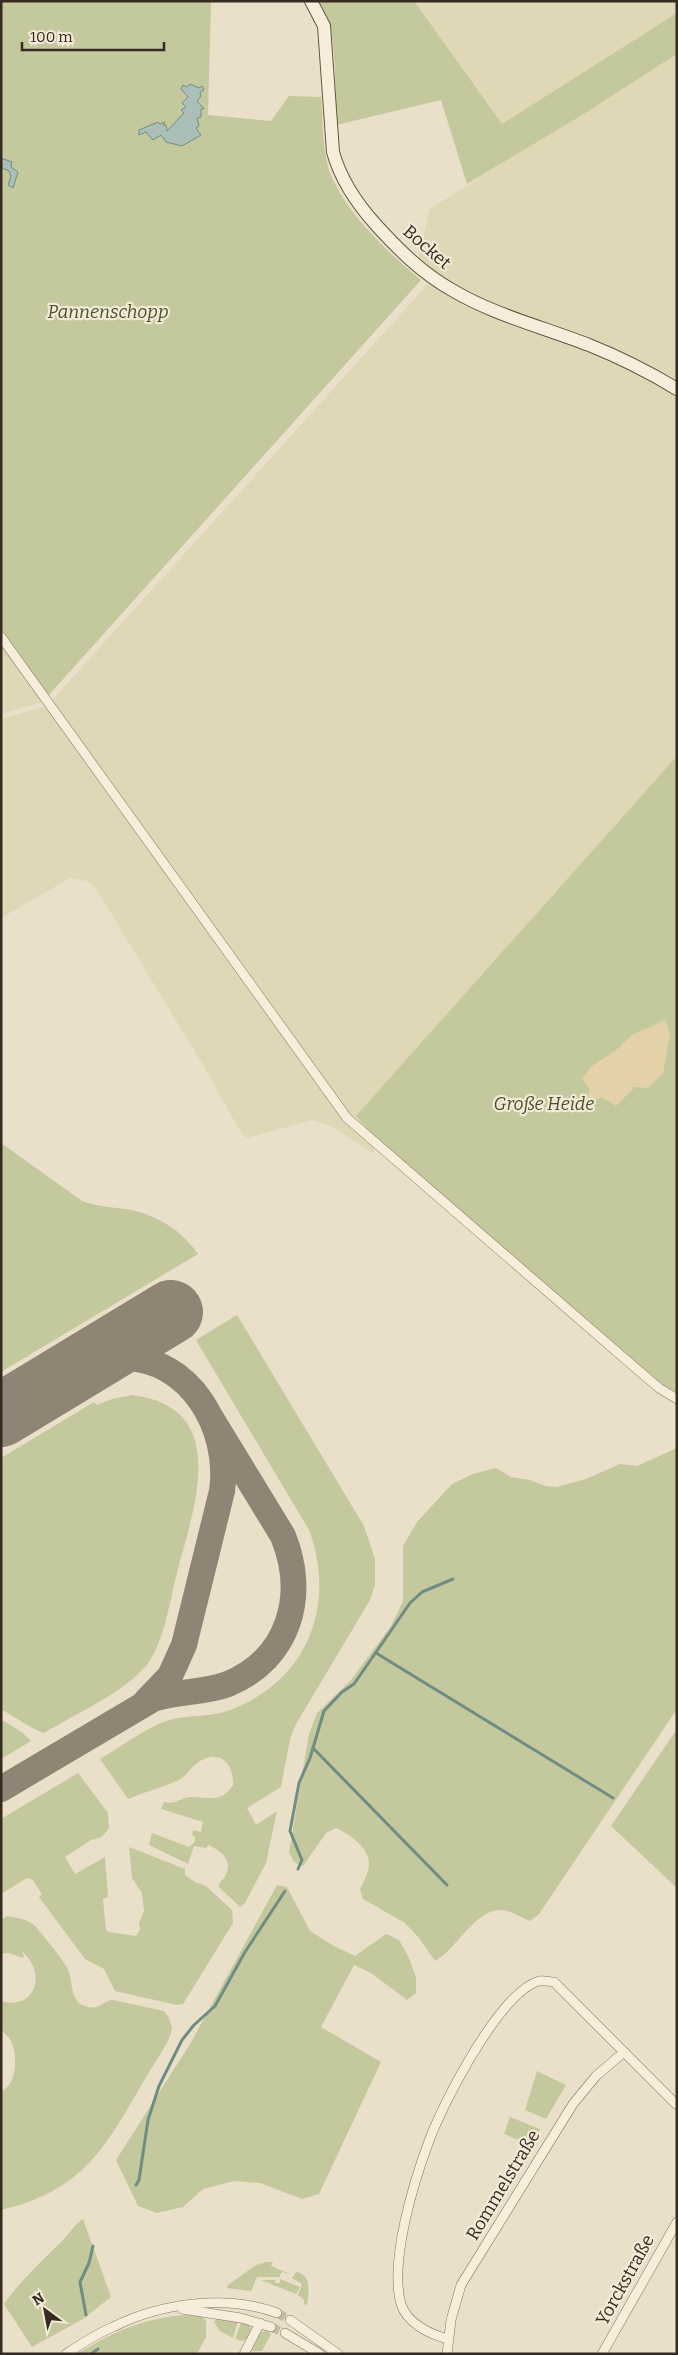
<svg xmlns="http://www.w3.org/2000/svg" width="678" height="2355" font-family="Bitter,serif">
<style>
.farmland{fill:#dfd7b6}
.green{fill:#c4c89d}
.sand{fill:#e3d2a8}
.water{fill:#a9bfb8;stroke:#708d84}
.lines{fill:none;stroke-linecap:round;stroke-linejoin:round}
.stream{stroke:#708d84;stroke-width:3}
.taxiway{stroke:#908574;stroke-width:26}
.runway{stroke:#908574;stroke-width:64}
.street-tunnel{stroke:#c6bba7;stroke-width:9;stroke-dasharray:9 4.5;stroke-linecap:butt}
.street-casing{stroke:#85725f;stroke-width:10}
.secondary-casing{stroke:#675342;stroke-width:14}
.street{stroke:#f6eddb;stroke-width:9}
.secondary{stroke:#f6eddb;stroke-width:12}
.labels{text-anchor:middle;stroke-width:4.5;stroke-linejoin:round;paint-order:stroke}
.street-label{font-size:18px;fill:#372b21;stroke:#f2ead7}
.park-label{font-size:18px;font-style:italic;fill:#48512a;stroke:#f2ead7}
</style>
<rect width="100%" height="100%" fill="#eadfc8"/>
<g class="farmland">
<polygon points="414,1 677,1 677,13 502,125"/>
<polygon points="677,54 677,808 372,1153 331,1126 312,1120 247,1138 240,1131 205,1068 95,887 87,881 70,878 1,918 1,719 47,706 428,284 436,273 418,260 430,209"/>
<polygon points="1,643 41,700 39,703 1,714"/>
</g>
<g class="green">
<path d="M1,1H211L208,115L271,121L289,96L321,97C323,118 322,141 327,162C336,204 389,254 421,280L48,696L1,631Z"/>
<path d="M318,1H414L502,124L677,13V54L582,115L467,184L441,100L336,125C334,87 340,33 318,1Z"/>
<path d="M677,756V1397C608,1346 547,1286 483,1230C440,1193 393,1159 356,1116Z"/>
<path d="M1,1143L82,1201C98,1207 114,1207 131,1210C159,1216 182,1231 198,1254L1,1372Z"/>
<path d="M237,1315L364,1526L375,1559V1585L370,1600L296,1724L290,1739L281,1787L247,1808L256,1825L277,1811L266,1863L245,1903L240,1907L219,1887V1884C236,1866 227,1853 208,1845L206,1848L194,1846L188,1864L149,1845L152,1833L189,1847L195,1841V1837L192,1835L193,1830L201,1832L203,1822L161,1809L164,1802C175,1805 180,1798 190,1797C208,1796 220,1805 233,1785C234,1760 216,1748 196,1764C189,1769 187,1776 179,1780C163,1787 145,1792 128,1799L100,1759C121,1747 143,1729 166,1721C187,1714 210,1718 230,1710C307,1681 337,1606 309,1530L196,1340Z"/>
<path d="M132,1395C233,1407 193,1510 177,1573C170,1600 164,1644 146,1666C124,1692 74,1715 44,1733L34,1729L1,1709V1458L94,1402L97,1405L112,1399Z"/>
<path d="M677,1448V1709L539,1914L530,1921C522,1918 510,1910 501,1910C475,1909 457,1949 435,1961L419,1938L405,1923L363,1899L360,1889C363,1883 366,1877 368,1871C374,1851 352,1835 336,1828L326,1833L303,1866L294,1862L289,1852L309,1734L317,1713L351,1680L391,1626L403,1601V1546L417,1522L452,1484L473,1474L496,1468L511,1477L530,1480L545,1486L557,1487L586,1479L620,1464L637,1466Z"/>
<polygon points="1,1719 23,1733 31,1741 1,1759"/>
<polygon points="677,1729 677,1888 611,1826"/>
<polygon points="78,1773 108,1813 109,1828 102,1837 91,1840 65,1857 75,1874 105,1857 108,1897 103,1899 106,1930 109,1932 136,1936 140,1930 139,1923 144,1911 142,1893 132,1878 129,1847 185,1869 185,1875 195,1882 206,1886 232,1910 233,1923 183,2004 177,2005 115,1991 104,1969 85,1959 39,1897 42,1894 32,1879 27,1878 1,1894 1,1819"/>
<polygon points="277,1885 287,1887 310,1931 334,1946 355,1956 386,1934 399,1940 408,1956 416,1977 416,1993 407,2000 371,1973 354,1965 321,2027 381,2062 319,2194 302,2199 260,2183 234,2181 203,2189 183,2207 157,2213 138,2206 116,2160 190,2044"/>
<path d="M7,1916C18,1918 28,1919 36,1927C44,1937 66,1962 69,1972C73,1985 70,2003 88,2007C99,2010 104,2000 113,2000L164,2011L168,2016L172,2028C171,2041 152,2066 145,2079C105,2147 85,2190 1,2210V2092C18,2083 18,2054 10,2039C8,2036 4,2033 1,2030V2001C36,2011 47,1973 22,1951L24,1958L8,1953L1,1954V1920Z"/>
<polygon points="537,2071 566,2085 546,2119 525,2110"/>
<polygon points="510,2117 540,2129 531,2145 504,2134"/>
<path d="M83,2219L111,2297L83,2319L32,2347L4,2304C21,2280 41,2262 62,2241C71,2233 72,2226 83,2219Z"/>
<polygon points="266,2262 273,2262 271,2266 290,2274 282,2272 279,2277 257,2277 251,2291 227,2288 228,2285 256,2265"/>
<path d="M296,2272C312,2274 309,2293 307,2305L304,2304V2300L298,2295L302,2284L292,2278Z"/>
<polygon points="280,2279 300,2287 296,2294 261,2280 275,2280 275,2283 280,2283"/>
<path d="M184,2315L201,2316L206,2321V2337L197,2354H77C113,2332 141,2319 184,2315Z"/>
<polygon points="217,2318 238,2321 233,2338 220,2331 214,2322"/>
<polygon points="241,2323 248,2323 251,2328 247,2338 243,2341 235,2339"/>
<polygon points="266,2330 271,2334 262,2351 252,2351 260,2333"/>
</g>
<polygon class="sand" points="665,1020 670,1034 663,1074 647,1088 635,1087 616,1106 602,1097 585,1104 590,1089 582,1079 592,1066 616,1050 632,1035"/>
<g class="water">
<polygon points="190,84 199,88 202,86 204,90 200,92 201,96 197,101 204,109 201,109 201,117 197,118 199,126 196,128 201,135 182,146 166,142 161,135 153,140 146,132 139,135 139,130 158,122 160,124 165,122 163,125 166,125 167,131 184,113 181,110 186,107 182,103 188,97 181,89 183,85 187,87"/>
<polygon points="1,158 12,162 11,167 18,172 13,188 8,185 11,176 9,171 2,168"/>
</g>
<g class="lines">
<g class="stream">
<polyline points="376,1653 613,1798"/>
<polyline points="313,1748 447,1885"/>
<polyline points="298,1869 302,1860 290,1831 299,1783 310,1758 324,1711 342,1692 354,1684 410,1603 422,1592 453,1579"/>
<polyline points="136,2185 139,2180 148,2120 159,2086 182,2040 194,2025 215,2006 245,1952 285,1891"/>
<polyline points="86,2315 80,2282 89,2263 93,2246"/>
<polyline points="91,2354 98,2349"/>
</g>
<g class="taxiway">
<path d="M77,1369C91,1364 106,1358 122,1358C190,1357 231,1429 222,1491L184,1645L170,1676L146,1701"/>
<path d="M1,1789L153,1699C177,1691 204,1693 228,1684C290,1658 307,1595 283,1536L211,1418"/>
</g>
<polyline class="runway" points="1,1415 171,1312"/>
<g class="street-tunnel">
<polyline points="277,2313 290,2320"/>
<polyline points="271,2327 285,2333"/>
</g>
<g class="street-casing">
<g id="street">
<polyline points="1,637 347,1118 639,1371 659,1388 677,1399"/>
<polyline points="182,2309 241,2318 271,2327"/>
<polyline points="290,2320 338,2354"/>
<polyline points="285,2333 320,2354"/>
<path d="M448,2339C429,2334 407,2323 401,2304C389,2262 414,2181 429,2141C443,2103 500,1992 539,1981C544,1980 550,1982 554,1982L677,2105"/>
<path d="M66,2354C81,2344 96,2334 113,2327C161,2303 226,2294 277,2313"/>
<polyline points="244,2354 260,2323"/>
<polyline points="447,2354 451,2320 461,2285 573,2104 596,2076 624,2052"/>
<polyline points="602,2354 677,2222"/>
</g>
</g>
<g class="secondary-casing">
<path id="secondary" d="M311,1L324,26L333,152C341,181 357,204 377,226C400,251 422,273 452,290C494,315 543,327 589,345C619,357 649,372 677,389"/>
</g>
<use href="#street" class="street"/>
<use href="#secondary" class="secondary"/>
</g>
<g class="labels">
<g class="street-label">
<text transform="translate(427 247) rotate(41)" y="6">Bocket</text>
<text transform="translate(503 2185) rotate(-59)" y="6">Rommelstraße</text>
<text transform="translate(625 2280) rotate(-61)" y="6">Yorckstraße</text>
</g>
<g class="park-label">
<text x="108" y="318">Pannenschopp</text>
<text x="544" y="1110">Große Heide</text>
</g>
</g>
<rect width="678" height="2355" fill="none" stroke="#372b21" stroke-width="5"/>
<g transform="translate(45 2310) rotate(328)" stroke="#f2ead7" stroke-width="4" paint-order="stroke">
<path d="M0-4L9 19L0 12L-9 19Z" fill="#372b21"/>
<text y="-8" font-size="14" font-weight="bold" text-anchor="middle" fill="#372b21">N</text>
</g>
<path d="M22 42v8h142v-8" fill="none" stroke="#372b21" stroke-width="2.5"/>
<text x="30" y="42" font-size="15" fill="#372b21" stroke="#f2ead7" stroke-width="4" paint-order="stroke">100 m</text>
</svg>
